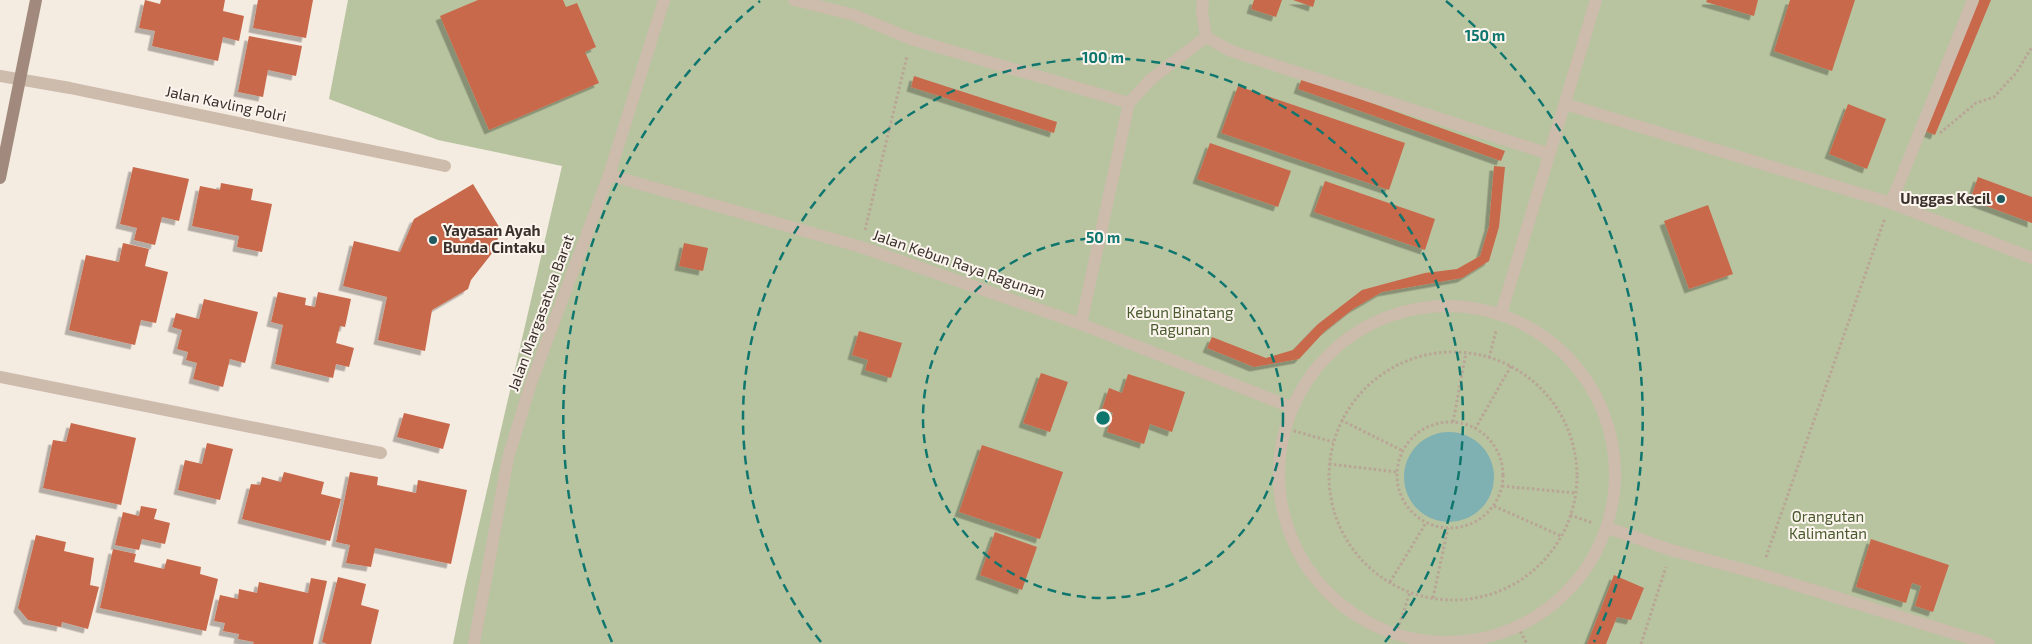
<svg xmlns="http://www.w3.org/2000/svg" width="2032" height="644" font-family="'Exo 2',sans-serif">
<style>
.green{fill:#b8c4a0}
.water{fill:#7fb0b2}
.building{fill:#c8694b;filter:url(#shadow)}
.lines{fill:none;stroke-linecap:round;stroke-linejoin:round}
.path{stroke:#b9a596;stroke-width:3;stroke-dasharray:2.5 2.5;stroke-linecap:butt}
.lane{stroke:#cdbbac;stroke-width:12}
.street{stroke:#cdbbac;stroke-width:12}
.secondary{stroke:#a18a7d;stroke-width:12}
.ring{fill:none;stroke:#0f766e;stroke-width:2.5;stroke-dasharray:9 6}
.poi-dot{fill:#1f5a5e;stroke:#fbf5ee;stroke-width:2}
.labels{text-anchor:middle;stroke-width:4;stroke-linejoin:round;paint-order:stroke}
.street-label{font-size:15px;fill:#3b302b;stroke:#fbf5ee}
.poi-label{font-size:15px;font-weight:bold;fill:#3b302b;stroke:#fbf5ee;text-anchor:end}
.park-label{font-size:15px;fill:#4a5a2e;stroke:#fbf5ee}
.centre{fill:#0f766e;stroke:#fbf5ee;stroke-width:2.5}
.ring-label{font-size:15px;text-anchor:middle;font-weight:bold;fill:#0f766e;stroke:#fbf5ee;stroke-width:4;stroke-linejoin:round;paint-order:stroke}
</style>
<defs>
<filter id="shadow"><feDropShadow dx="-4.5" dy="4.5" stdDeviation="0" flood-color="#0004"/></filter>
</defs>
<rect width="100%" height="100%" fill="#f4ebe1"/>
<polygon class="green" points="348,0 2032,0 2032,644 453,644 465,585 562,166 438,140 329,99"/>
<circle class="water" cx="1449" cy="477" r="45"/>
<g class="building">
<polygon points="145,0 160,4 161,0 225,0 223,11 244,16 239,41 223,37 218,61 152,46 155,31 139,28"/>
<polygon points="258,0 313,0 306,38 253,28"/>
<polygon points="478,0 563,0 566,7 577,3 596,47 585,52 599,83 489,130 440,16"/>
<polygon points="1254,0 1282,0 1276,17 1251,9"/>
<polygon points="1293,0 1315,0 1313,7"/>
<polygon points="1707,0 1758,0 1754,16 1706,2"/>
<polygon points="1790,0 1855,0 1832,71 1774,51"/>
<polygon points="1979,0 1991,0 1935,135 1925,131"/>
<polygon points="249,36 302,46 296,76 268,70 263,97 238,92"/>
<polygon points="914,76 1057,122 1054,133 911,87"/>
<polygon points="1302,78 1505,151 1501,161 1298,89"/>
<polygon points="1238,86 1405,143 1389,190 1221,133"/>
<polygon points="1848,104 1886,119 1867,169 1829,154"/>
<polygon points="1210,143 1291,171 1278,207 1197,179"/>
<polygon points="1494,166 1505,167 1499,227 1489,261 1462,278 1382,292 1353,309 1324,332 1299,359 1254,367 1207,348 1212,337 1266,358 1293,350 1318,324 1362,290 1425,273 1457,269 1480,256 1489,226"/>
<polygon points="133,167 189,179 179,221 162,217 155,245 134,240 137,228 120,224"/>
<polygon points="1978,177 2032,197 2032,223 1970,200"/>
<polygon points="1325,181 1435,219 1425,250 1314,212"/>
<polygon points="221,183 253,189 251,200 272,204 262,252 237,247 239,236 192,226 200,186 220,190"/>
<polygon points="473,184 501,230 493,252 471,280 468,289 432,310 425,351 378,340 387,297 343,286 354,241 400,252 414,219"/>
<polygon points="1708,205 1733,274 1689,289 1664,221"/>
<polygon points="123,243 149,249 145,266 168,272 156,323 141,320 135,345 69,330 86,255 119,262"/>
<polygon points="684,243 708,248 703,271 679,266"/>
<polygon points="278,292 306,298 305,305 315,307 318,292 351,299 345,327 340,326 336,343 354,348 349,367 336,364 333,378 275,364 283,325 271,322"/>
<polygon points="204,299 258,312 245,363 230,359 223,387 193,379 197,363 186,360 188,352 177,349 182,330 172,327 176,313 199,319"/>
<polygon points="859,331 902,343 891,378 865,370 868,360 852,355"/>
<polygon points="1041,373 1068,382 1050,432 1023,423"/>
<polygon points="1128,374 1185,392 1172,432 1150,424 1144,444 1107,432 1113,413 1102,409 1109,388 1122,393"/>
<polygon points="404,413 450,424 443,449 397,437"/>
<polygon points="71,423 136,438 121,505 43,488 53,440 66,442"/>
<polygon points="207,443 233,449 220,500 178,490 185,460 202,464"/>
<polygon points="982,445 1063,472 1040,539 959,512"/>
<polygon points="284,472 324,482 321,494 341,499 330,541 242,519 251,484 260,485 262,477 281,482"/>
<polygon points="350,472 378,477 377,485 416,493 418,480 467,490 451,564 375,548 371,567 346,563 350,545 336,542"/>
<polygon points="141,506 157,509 154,519 170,523 165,544 142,539 139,550 115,545 123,512 139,516"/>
<polygon points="995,532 1037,547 1022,590 980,575"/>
<polygon points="36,535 66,542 64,551 94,558 90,585 99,587 88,629 62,622 61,627 28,620 18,608"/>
<polygon points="1871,539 1949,565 1933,612 1915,606 1921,586 1912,583 1906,603 1856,587"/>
<polygon points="113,549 136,554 134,562 164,569 167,559 201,567 200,574 218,579 206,631 100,608"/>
<polygon points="1614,575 1644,588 1631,620 1617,617 1606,644 1587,644"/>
<polygon points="338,577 366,584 361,605 379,610 371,644 327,644 322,642"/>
<polygon points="311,578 327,581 313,644 253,644 254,642 238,639 239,634 223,631 225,623 214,621 220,595 238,599 239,589 257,593 259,582 308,593"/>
</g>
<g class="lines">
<g class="path">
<polyline points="1940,133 1976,103 1994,97 2016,73 2032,47"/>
<polyline points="865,230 907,56"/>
<circle cx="1453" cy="476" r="124"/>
<polyline points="1489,358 1496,331"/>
<polyline points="1341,420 1403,451"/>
<polyline points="1453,422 1466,353"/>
<circle cx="1450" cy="475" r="53"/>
<polyline points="1284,428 1333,442"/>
<polyline points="1475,429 1511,366"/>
<polyline points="1329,464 1397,472"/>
<polyline points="1502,486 1576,493"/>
<polyline points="1494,506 1561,536"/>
<polyline points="1570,515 1593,523"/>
<polyline points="1766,557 1885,218"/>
<polyline points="1390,582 1426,523"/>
<polyline points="1433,598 1448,528"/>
<polyline points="1518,627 1527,644"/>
<polyline points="1396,634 1410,592"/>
<polyline points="1641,644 1666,567"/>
</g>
<g class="lane">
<polyline points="794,0 854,15 911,39 1129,103 1150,80 1206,37 1231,51 1549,154"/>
<polyline points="1203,0 1202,11 1206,37"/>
<polyline points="1565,104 1891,203 2032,258"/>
<polyline points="609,175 861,247 1081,324 1291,407"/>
<polyline points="1891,203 1973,0"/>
<circle cx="1447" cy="474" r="168"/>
<polyline points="1501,314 1596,0"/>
<polyline points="1081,324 1129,103"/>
<polyline points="1608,528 1671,550 1760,574 1989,644"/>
<polyline points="474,644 508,458 531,383 609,175 664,0"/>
</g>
<g class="street">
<polyline points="0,76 70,88 445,166"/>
<polyline points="0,377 381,453"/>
</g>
<polyline class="secondary" points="0,178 36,0"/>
</g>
<g class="ring">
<circle cx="1103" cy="418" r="180"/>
<path d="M821 642A360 360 0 1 1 1385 642"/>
<path d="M612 642A540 540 0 0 1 760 1M1446 1A540 540 0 0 1 1594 642"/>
</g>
<g class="poi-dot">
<circle cx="2001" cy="199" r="5"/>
<circle cx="433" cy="240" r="5"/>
</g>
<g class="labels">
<g class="street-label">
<text transform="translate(226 104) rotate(12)" y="5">Jalan Kavling Polri</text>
<text transform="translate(959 264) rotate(19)" y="5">Jalan Kebun Raya Ragunan</text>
<text transform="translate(541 313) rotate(-70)" y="5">Jalan Margasatwa Barat</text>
</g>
<g class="poi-label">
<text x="1991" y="204">Unggas Kecil</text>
<text x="443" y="236" text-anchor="start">Yayasan Ayah<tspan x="443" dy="17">Bunda Cintaku</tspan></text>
</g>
<g class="park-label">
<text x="1180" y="318">Kebun Binatang<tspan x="1180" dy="17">Ragunan</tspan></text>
<text x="1828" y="522">Orangutan<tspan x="1828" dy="17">Kalimantan</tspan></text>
</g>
</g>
<circle cx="1103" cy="418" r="8" class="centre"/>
<g class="ring-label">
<text x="1485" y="41">150 m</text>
<text x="1103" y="63">100 m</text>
<text x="1103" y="243">50 m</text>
</g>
</svg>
